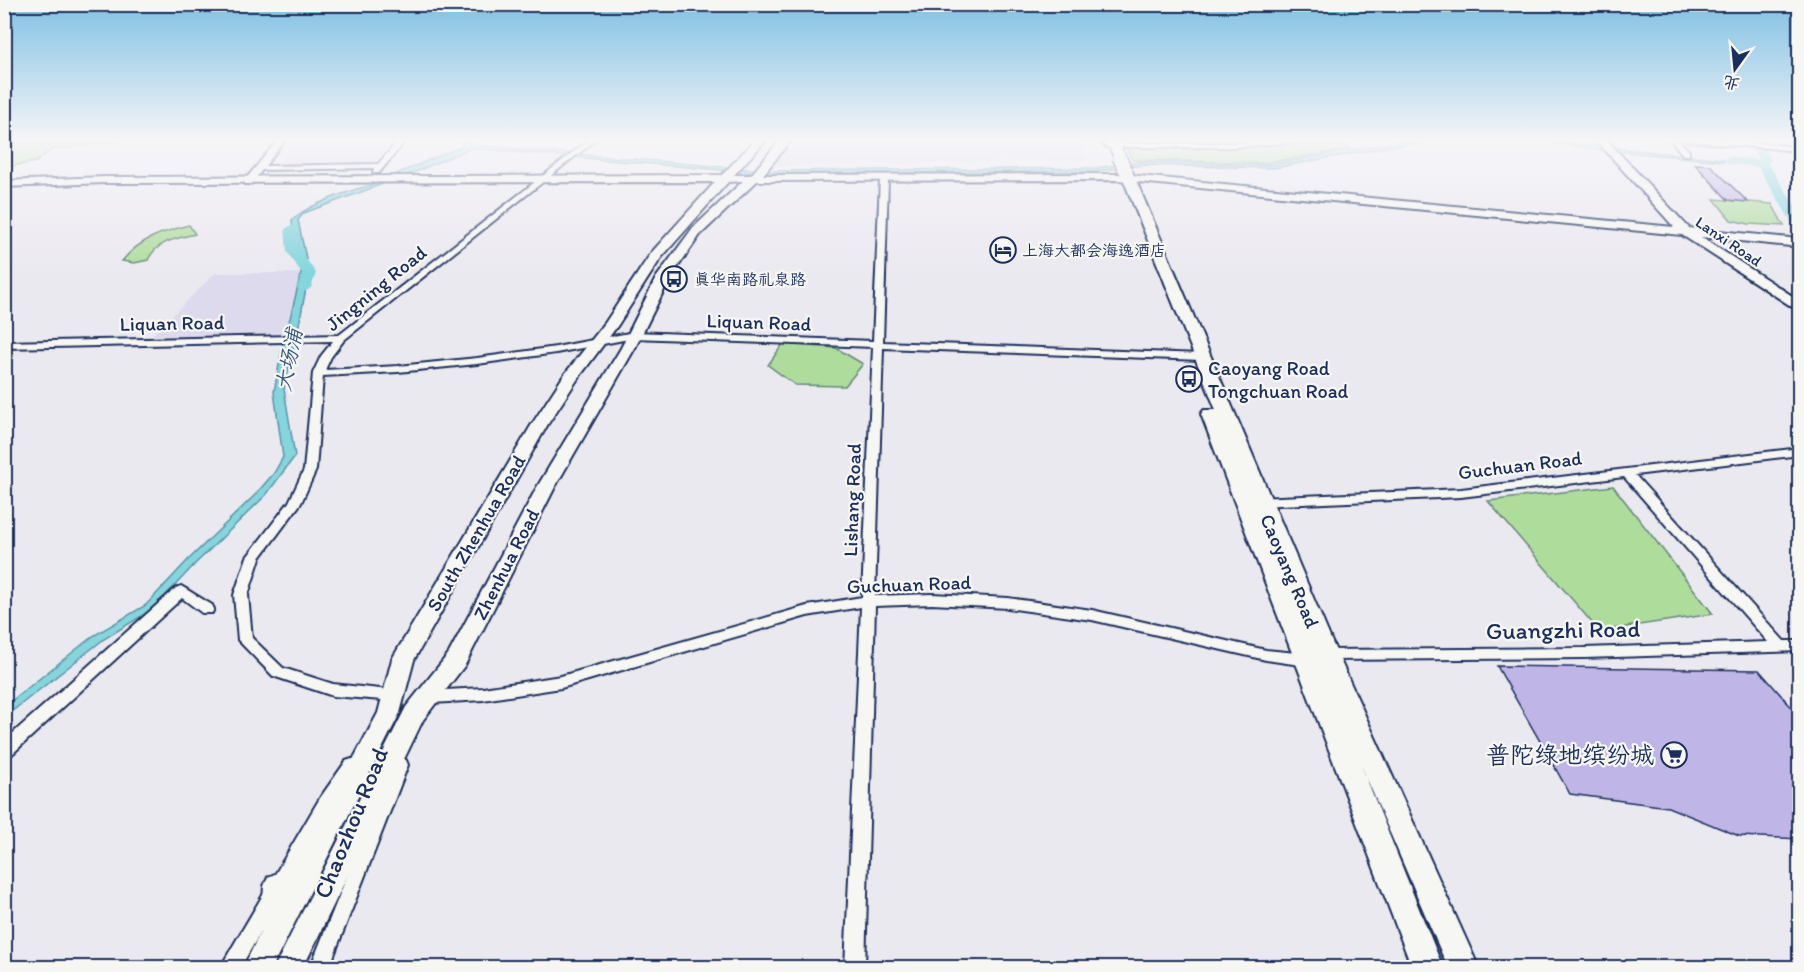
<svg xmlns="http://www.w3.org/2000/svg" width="1804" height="972" font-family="Itim,'LXGW WenKai TC',sans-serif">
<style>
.built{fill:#dedaed}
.green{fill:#aedc9b;stroke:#64867c;stroke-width:1.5}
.water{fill:#84d5dc;stroke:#5a93aa;stroke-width:1.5}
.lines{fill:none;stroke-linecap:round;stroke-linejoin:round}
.river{fill:#84d5dc;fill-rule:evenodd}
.building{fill:#bfb6e7;stroke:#1b2f5e;stroke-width:1.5}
.street-casing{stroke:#1b2f5e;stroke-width:4}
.secondary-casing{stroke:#1b2f5e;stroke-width:4}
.primary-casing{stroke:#1b2f5e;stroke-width:4}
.street{fill:#f6f6f2;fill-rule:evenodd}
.secondary{fill:#f6f6f2;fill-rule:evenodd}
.primary{fill:#f6f6f2;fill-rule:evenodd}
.primary-bridge-casing{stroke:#1b2f5e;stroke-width:16;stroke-linecap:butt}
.primary-bridge{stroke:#f6f6f2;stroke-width:13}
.labels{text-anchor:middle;stroke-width:4.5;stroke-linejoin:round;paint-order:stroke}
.far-street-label{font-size:16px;fill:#1b2f5e;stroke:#f6f6f2}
.far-poi-label{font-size:16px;fill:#1b2f5e;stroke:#f6f6f2;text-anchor:start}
.street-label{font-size:20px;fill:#1b2f5e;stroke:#f6f6f2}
.poi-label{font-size:20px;fill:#1b2f5e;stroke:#f6f6f2;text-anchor:start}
.water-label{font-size:21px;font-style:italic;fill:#35587e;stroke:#f6f6f2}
.near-street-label{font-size:24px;fill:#1b2f5e;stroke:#f6f6f2}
.near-poi-label{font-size:24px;fill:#1b2f5e;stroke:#f6f6f2;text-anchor:end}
</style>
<rect width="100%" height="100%" fill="#ebe9f0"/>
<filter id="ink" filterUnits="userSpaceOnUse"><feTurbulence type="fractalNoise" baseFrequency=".0167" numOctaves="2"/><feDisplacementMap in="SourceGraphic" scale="12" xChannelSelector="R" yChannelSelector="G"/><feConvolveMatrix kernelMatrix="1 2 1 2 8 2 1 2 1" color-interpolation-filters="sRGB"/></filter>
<g filter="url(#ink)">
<g class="built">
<polygon points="296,139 399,139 378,165 275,167"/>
<polygon points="793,139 1080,139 1089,160 786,166 773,164"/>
<polygon points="215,273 309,273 298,306 277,340 145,342"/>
</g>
<g class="green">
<polygon points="18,139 133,139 51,150 36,162 5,167 5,141"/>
<polygon points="1332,141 1350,149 1266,163 1133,160 1125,147 1197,149"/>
<polygon points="1714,199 1772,204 1784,226 1749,224 1731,220"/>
<path d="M189,225L195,234C176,238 156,242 148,260L134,263L122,261C141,238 162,232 189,225Z"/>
<polygon points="783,344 836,348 863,364 845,386 795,385 768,365"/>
<polygon points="1613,486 1713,614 1599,631 1488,501"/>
</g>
<g class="water">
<polygon points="461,139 471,139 473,145 770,171 1095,168 1141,162 1269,165 1379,145 1425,139 1450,139 1387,147 1273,168 1143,165 1097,171 768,174 471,148 406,176 392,176 462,146"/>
<polygon points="1527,139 1752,162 1755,164 1594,149"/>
<path d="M383,184L304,213L298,220L309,273L297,335H286L303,265L294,252L292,220C307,205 361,185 383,184Z"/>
<polygon points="283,343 295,343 284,389 295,456 266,495 195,564 153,609 104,639 15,709 5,720 5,706 93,636 146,605 188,560 255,495 274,473 283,457 274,392"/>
</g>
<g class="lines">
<g class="river">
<polygon points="1738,139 1752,139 1763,147 1771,159 1768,164 1800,213 1800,228 1793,224 1758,167 1729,164 1723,160 1729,156 1759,160 1754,152"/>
<polygon points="292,225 299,229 301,252 316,273 311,288 304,292 297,288 302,273 287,252 285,229"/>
</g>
</g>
<g class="building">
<polygon points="1695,164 1710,165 1748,202 1728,200"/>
<polygon points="1497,666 1759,670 1800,717 1800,839 1739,836 1668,807 1570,794"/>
</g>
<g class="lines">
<g class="street-casing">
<g id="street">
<polygon points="279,139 286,139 265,166 378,164 400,139 407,139 379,173 373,173 374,168 262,170 251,184 245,184 245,180"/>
<polygon points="590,139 597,139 344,340 331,357 325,370 398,366 477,358 556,347 634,332 873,341 880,179 884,177 888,179 883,342 1201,354 1206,357 1201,360 883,348 875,596 932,594 1008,598 1092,610 1266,650 1307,654 1326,650 1584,648 1768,642 1624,477 1461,497 1257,506 1251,502 1257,498 1461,489 1800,448 1800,455 1635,475 1784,641 1800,641 1800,651 1584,658 1326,660 1307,666 1266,660 1092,620 1008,608 932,604 875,606 865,968 845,968 861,607 807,616 561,688 483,700 432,703 426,705 421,703 418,699 422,693 427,691 483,688 561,676 807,606 862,597 873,347 634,338 556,353 477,364 398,372 323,376 316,470 301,503 260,558 248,595 252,638 283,668 333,684 399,691 402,695 399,699 394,701 333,696 273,676 238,640 234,595 247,557 289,502 304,470 313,373 321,356 333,341 4,348 4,342 339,335"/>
<polygon points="1285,139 1314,139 1311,141 1236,147 1106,147 1103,145 1106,143 1236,143"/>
<polygon points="1670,139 1677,139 1689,151 1689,155 1683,155"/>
<polygon points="1684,139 1710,139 1800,147 1800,151 1687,141"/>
<polygon points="181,586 212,605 214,609 212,613 202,613 182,598 10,756 4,757 4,741 176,588"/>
<polygon points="400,758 406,760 408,765 329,968 310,968 392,765 394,760"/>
<polygon points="352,759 358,761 360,766 358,771 332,808 240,968 220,968 320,798 346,761"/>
</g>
</g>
<g class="secondary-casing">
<polygon id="secondary" points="756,139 767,139 734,175 751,175 781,139 792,139 763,175 1118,174 1674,227 1595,139 1606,139 1689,228 1800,239 1800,247 1701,237 1800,301 1800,312 1682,235 1118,180 757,181 700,235 670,278 635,348 555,487 465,665 423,720 303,968 274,968 406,707 449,653 537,487 621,348 656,278 692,229 743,181 728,182 661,258 618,325 577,380 548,424 414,660 400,713 272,968 243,968 261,931 264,886 268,877 277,873 286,877 288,881 378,713 392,659 532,424 564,375 605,323 651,253 715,182 104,183 4,187 4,181 104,177 722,175"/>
</g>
<g class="primary-casing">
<g id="primary">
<polygon points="1105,139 1117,139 1125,157 1123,159 1115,159"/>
<polygon points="1126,167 1132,171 1332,642 1479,968 1448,968 1361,765 1443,968 1412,968 1201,414 1204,410 1216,410 1120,171"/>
</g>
</g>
<use href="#street" class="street"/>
<use href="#secondary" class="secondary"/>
<use href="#primary" class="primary"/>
<g class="primary-bridge-casing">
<polyline id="primary-bridge" points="1119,157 1126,171"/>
</g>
<use href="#primary-bridge" class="primary-bridge"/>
</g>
</g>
<linearGradient id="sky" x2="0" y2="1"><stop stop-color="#80c1e3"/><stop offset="0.51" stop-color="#f6f5f8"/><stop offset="1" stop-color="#f6f5f8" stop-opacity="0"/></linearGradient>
<rect width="1804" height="275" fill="url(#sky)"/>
<defs>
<g id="hotel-ring" transform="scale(1.35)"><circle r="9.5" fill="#f6f6f2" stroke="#1b2f5e" stroke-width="1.5"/><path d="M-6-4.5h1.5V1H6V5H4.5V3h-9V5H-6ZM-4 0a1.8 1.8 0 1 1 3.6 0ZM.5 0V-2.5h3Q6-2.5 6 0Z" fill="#1b2f5e"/></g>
<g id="bus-ring" transform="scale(1.35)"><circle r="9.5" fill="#f6f6f2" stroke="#1b2f5e" stroke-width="1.5"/><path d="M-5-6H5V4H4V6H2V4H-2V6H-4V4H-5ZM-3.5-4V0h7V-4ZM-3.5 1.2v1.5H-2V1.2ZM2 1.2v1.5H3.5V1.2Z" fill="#1b2f5e"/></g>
<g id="supermarket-ring" transform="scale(1.35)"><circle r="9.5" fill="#f6f6f2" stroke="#1b2f5e" stroke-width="1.5"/><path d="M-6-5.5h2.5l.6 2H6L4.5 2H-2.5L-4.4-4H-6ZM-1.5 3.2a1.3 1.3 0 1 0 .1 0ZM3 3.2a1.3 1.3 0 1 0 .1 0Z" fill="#1b2f5e"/></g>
</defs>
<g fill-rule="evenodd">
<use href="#hotel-ring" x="1003" y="250"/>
<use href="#bus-ring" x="674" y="279"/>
<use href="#bus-ring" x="1189" y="379"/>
<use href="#supermarket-ring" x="1674" y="755"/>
</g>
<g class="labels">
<g class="far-street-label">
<text transform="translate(1729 241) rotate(34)" y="6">Lanxi Road</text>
</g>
<g class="far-poi-label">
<text x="1022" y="256">上海大都会海逸酒店</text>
<text x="694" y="285">真华南路礼泉路</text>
</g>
<g class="street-label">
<text transform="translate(376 288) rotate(-39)" y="7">Jingning Road</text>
<text transform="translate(759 322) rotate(2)" y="7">Liquan Road</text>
<text transform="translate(172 323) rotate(-1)" y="7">Liquan Road</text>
<text transform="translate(1520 465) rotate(-7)" y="7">Guchuan Road</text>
<text transform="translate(852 500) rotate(-88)" y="7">Lishang Road</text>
<text transform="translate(476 533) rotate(-60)" y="7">South Zhenhua Road</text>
<text transform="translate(506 564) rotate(-63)" y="7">Zhenhua Road</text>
<text transform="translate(1290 571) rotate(67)" y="7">Caoyang Road</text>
<text transform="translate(909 584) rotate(-2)" y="7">Guchuan Road</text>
</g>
<g class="poi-label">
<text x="1208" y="375">Caoyang Road<tspan x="1208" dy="23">Tongchuan Road</tspan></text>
</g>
<g class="water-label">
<text transform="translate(289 360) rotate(-79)" y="7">大场浦</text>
</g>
<g class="near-street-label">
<text transform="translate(1563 630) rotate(-1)" y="8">Guangzhi Road</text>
<text transform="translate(351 823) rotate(-68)" y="8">Chaozhou Road</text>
</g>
<g class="near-poi-label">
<text x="1654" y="763">普陀绿地缤纷城</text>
</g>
</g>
<rect width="1804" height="972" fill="none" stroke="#f6f6f2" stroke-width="24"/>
<rect x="12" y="12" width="1780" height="948" fill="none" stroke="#1b2f5e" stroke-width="2" filter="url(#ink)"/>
<g transform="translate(1735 69) rotate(195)" stroke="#f6f6f2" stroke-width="4.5" paint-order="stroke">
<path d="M0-4.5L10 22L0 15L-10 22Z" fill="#1b2f5e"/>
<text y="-9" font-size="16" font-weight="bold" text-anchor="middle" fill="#1b2f5e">北</text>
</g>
</svg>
